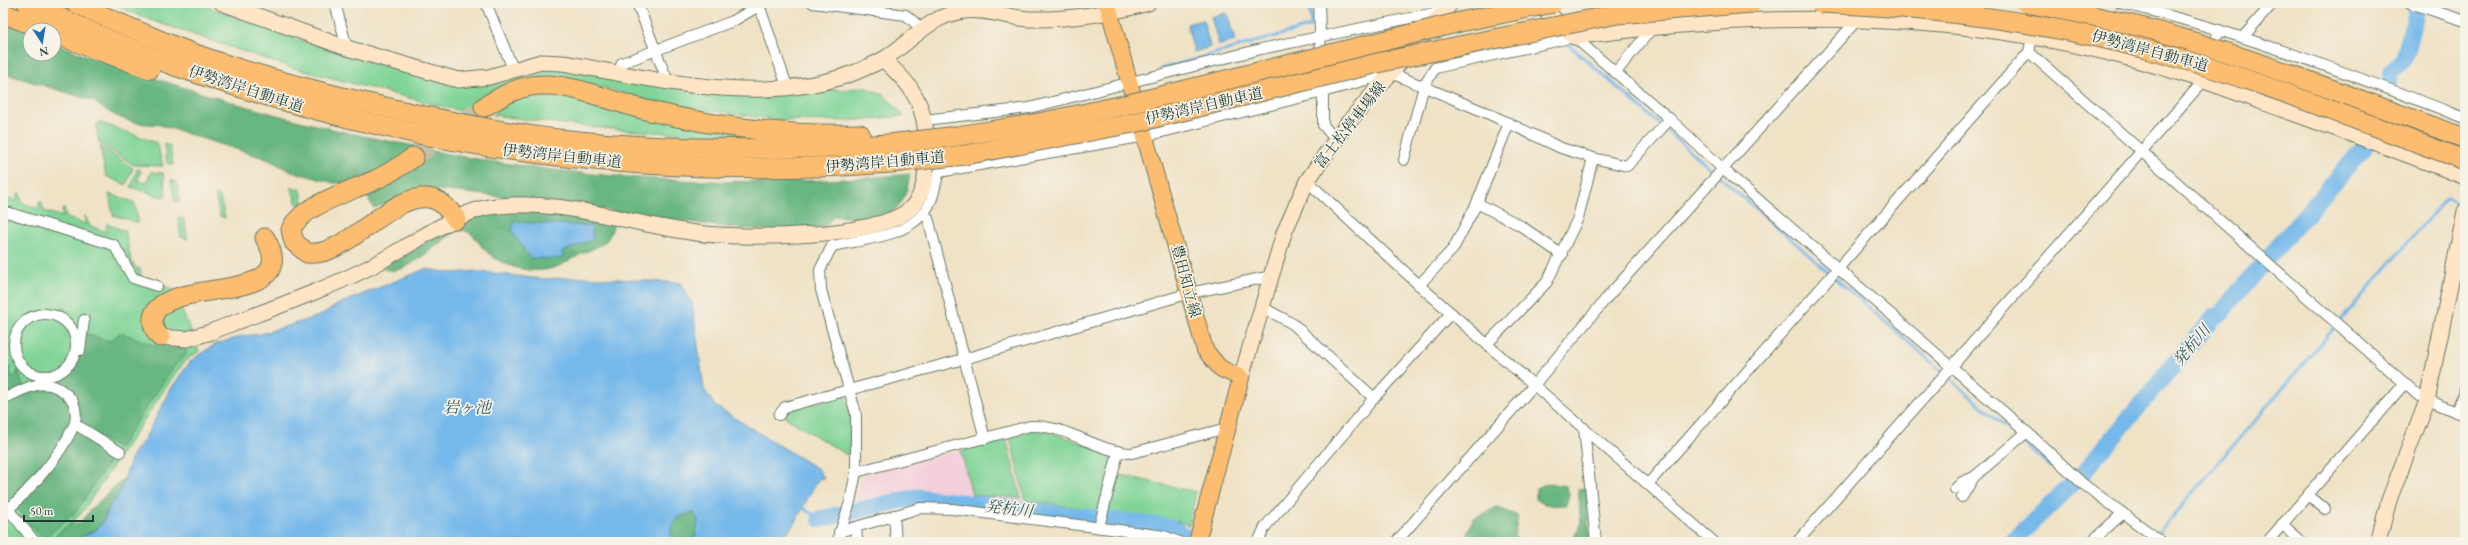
<svg xmlns="http://www.w3.org/2000/svg" width="2468" height="545" font-family="'EB Garamond','Noto Serif JP',serif">
<style>
.built{fill:#f4cfdc}
.green{fill:#80d497;stroke:#508866}
.forest{fill:#68b680;stroke:#447a5a}
.water{fill:#75b8ea;stroke:#4a7a8f}
.lines{fill:none;stroke-linecap:round;stroke-linejoin:round}
.stream{stroke:#75b8ea;stroke-width:3}
.river{stroke:#75b8ea;stroke-width:17}
.highway-tunnel{stroke:#c5c1a8;stroke-width:19;stroke-dasharray:19 10;stroke-linecap:butt}
.street-casing{stroke:#687767;stroke-width:12}
.secondary-casing{stroke:#687767;stroke-width:17}
.primary-casing{stroke:#687767;stroke-width:18}
.highway-casing{stroke:#687767;stroke-width:21}
.street{stroke:#fff;stroke-width:10}
.secondary{stroke:#fee5c5;stroke-width:15}
.primary{stroke:#fcbd6f;stroke-width:16}
.highway{stroke:#fcbd6f;stroke-width:19}
.highway-bridge-casing{stroke:#687767;stroke-width:21;stroke-linecap:butt}
.highway-bridge{stroke:#fcbd6f;stroke-width:19}
.labels{text-anchor:middle;stroke-width:3.5;stroke-linejoin:round;paint-order:stroke}
.street-label{font-size:15px;fill:#1f3d34;stroke:#f7f3e8}
.water-label{font-size:16px;font-style:italic;fill:#345c62;stroke:#f7f3e8}
</style>
<rect width="100%" height="100%" fill="#f7f3e8"/>
<filter id="ink" filterUnits="userSpaceOnUse"><feTurbulence type="fractalNoise" baseFrequency=".025" numOctaves="2"/><feDisplacementMap in="SourceGraphic" scale="8" xChannelSelector="R" yChannelSelector="G"/><feConvolveMatrix kernelMatrix="1 2 1 2 8 2 1 2 1" color-interpolation-filters="sRGB"/></filter>
<filter id="wash" filterUnits="userSpaceOnUse"><feTurbulence type="fractalNoise" baseFrequency=".012" numOctaves="4" result="noise"/><feDisplacementMap in="SourceGraphic" scale="16" xChannelSelector="R" yChannelSelector="G"/><feGaussianBlur stdDeviation="0.9" result="paint"/><feColorMatrix in="noise" values="0 0 0 0 0 0 0 0 0 0 0 0 0 0 0 0 0 1.4 0 .05"/><feComposite in="paint" operator="in"/></filter>
<g filter="url(#wash)">
<rect width="100%" height="100%" fill="#efe2c5"/>
<polygon class="built" points="1007,438 1023,500 926,492 857,504 863,475"/>
<g class="green">
<polygon points="112,3 199,3 279,33 421,78 460,86 534,71 558,69 785,92 826,89 843,90 863,87 883,94 904,116 847,121 778,120 658,103 606,88 503,88 468,113 289,67 142,17"/>
<path d="M550,90L772,135C679,137 586,128 493,115L509,100Z"/>
<polygon points="99,122 157,143 163,166 134,165 99,143 96,126"/>
<polygon points="164,144 170,146 173,165 167,163"/>
<polygon points="100,146 133,168 126,185 106,176"/>
<polygon points="137,169 141,170 138,181 146,183 151,172 163,173 166,195 161,197 131,187"/>
<polygon points="171,180 177,182 180,203 175,201"/>
<polygon points="291,186 301,190 304,209 297,204"/>
<polygon points="17,194 20,194 22,203 39,209 39,203 41,201 44,211 63,217 62,210 64,208 67,218 85,224 85,216 90,226 107,232 106,225 108,224 125,231 131,260 136,268 140,269 141,278 173,289 199,351 186,360 175,374 80,515 48,542 3,542 3,197 17,201"/>
<polygon points="109,194 134,202 139,223 113,215"/>
<polygon points="215,195 220,197 225,218 220,216"/>
<polygon points="178,217 184,219 188,239 181,237"/>
<polygon points="845,395 850,415 850,457 785,417 787,411"/>
<polygon points="1040,428 1113,455 1098,511 1025,500 1010,437"/>
<polygon points="1006,438 1021,498 972,495 961,451"/>
<polygon points="1116,474 1196,492 1189,525 1172,520 1106,513"/>
</g>
<g class="forest">
<path d="M3,20L30,32V54H54V42L81,54C195,92 308,129 427,148L426,150C586,181 748,190 910,174C903,226 874,218 833,216L825,227L768,230L724,227L552,202L428,189L374,208L363,190L392,165L347,183H334L290,171L267,159L157,124C136,126 110,116 94,101L3,73Z"/>
<path d="M504,212L543,213L613,224C611,243 599,246 583,253C573,258 564,265 553,268C529,275 500,266 483,248C475,238 474,232 461,230C438,237 407,281 382,268L461,223L479,216Z"/>
<path d="M84,333L110,341L120,333C144,339 157,352 185,348L187,354L175,365L119,448L81,427L63,386L62,380C78,369 82,353 84,333Z"/>
<polygon points="10,367 11,377 16,376 18,369 23,387 3,396 3,370"/>
<polygon points="52,386 71,402 73,424 51,459 12,502 3,491 3,402 28,390"/>
<polygon points="76,427 115,453 76,512 43,539 15,506"/>
<polygon points="124,478 119,495 110,506 99,527 78,539 78,542 48,542 72,523 80,523 91,509"/>
<path d="M1548,483L1566,486L1569,494L1566,505C1555,506 1544,506 1536,499V488Z"/>
<polygon points="1586,488 1590,542 1571,542 1581,524 1578,489"/>
<polygon points="1497,507 1518,516 1514,536 1521,542 1464,542 1473,519"/>
<polygon points="693,512 698,519 696,534 692,541 675,542 670,532 676,518"/>
</g>
<g class="water">
<polygon points="1227,13 1235,41 1219,45 1211,17"/>
<polygon points="1203,20 1210,47 1194,52 1187,24"/>
<polygon points="514,222 591,226 593,239 562,252 563,257 560,259 530,258 512,231"/>
<path d="M425,269L453,273L475,271L541,279L584,277L680,283L692,303L704,389L715,406L818,469L824,478H820C805,496 797,533 774,542H692L696,534L698,519L693,512L676,518L670,532L675,542H78V539L96,530L103,522L110,506L119,495L133,453L144,440L172,387L190,362L200,354L216,344L243,336L261,334L319,316L339,304Z"/>
</g>
<g class="lines">
<g class="stream">
<polyline points="1569,45 2051,467"/>
<polyline points="1161,69 1311,26 1310,3"/>
<polyline points="2071,484 2072,484"/>
<polyline points="801,507 820,519"/>
<polyline points="2150,542 2447,197 2461,207"/>
</g>
<g class="river">
<polyline points="2389,82 2391,72 2403,61 2419,3"/>
<polyline points="820,519 917,497 1170,527 1196,542"/>
<polyline points="2012,542 2085,471 2214,317 2219,315 2366,145"/>
</g>
</g>
</g>
<g filter="url(#ink)">
<g class="lines">
<polyline class="highway-tunnel" points="414,157 484,107"/>
<g class="street-casing">
<g id="street">
<polyline points="335,3 347,48"/>
<polyline points="486,3 513,69"/>
<polyline points="637,3 668,82"/>
<polyline points="813,3 906,15 922,29"/>
<polyline points="1319,3 1321,59"/>
<path d="M2120,3C2238,31 2352,75 2465,118"/>
<polyline points="2410,3 2465,21"/>
<polyline points="759,5 787,86"/>
<polyline points="2243,37 2273,3"/>
<polyline points="2029,52 2419,396 2465,416"/>
<polyline points="2212,52 2219,30"/>
<polyline points="1616,72 1654,26"/>
<polyline points="618,73 622,63 733,21 764,3"/>
<polyline points="1323,87 1323,125 1335,139"/>
<polyline points="924,120 1029,108 1261,49 1444,11"/>
<polyline points="1404,160 1424,86 1435,68 1574,37 1670,119 1724,170 2027,432 2083,484 2162,542"/>
<polyline points="1307,181 1419,285 1714,542"/>
<polyline points="1477,203 1521,226 1562,255"/>
<polyline points="3,211 114,245 133,278 157,286"/>
<polyline points="924,213 928,218 985,439"/>
<polyline points="1419,285 1453,249 1477,203 1509,123"/>
<polyline points="1262,307 1293,324 1374,398"/>
<circle cx="45" cy="345" r="31"/>
<polyline points="1487,344 1547,282 1578,218 1593,158"/>
<polyline points="80,350 84,320"/>
<path d="M3,399C29,387 48,373 71,399C76,405 77,418 74,425C61,456 28,492 3,514"/>
<polyline points="2456,412 2465,389"/>
<polyline points="779,415 785,407 964,359 1190,293 1272,276"/>
<polyline points="75,424 120,452"/>
<polyline points="1584,428 1596,542"/>
<path d="M856,472L1030,426C1066,424 1096,452 1132,453L1227,428"/>
<polyline points="1648,484 2029,52 2033,32"/>
<polyline points="1955,489 1962,482 1974,477"/>
<polyline points="2308,495 2325,509"/>
<polyline points="1962,497 1974,477 2027,432"/>
<polyline points="3,503 35,542"/>
<polyline points="894,515 896,542"/>
<polyline points="2282,524 2302,542"/>
<polyline points="856,527 857,542"/>
<polyline points="1099,527 1118,453"/>
<polyline points="839,532 920,508 952,509 1142,533"/>
<path d="M837,542L850,502L856,472V414L821,290L820,270L832,246C865,239 912,237 929,205C935,194 935,183 939,172L1146,136L1323,92L1391,73L1487,113L1561,148L1593,158L1627,166L1670,119"/>
<polyline points="1139,542 1142,533 1164,536 1179,542"/>
<polyline points="1258,542 1265,527 1374,398 1451,313"/>
<polyline points="1396,542 1534,385 1610,294 1859,18"/>
<polyline points="1797,542 2199,86 2204,75"/>
<polyline points="2091,542 2122,514"/>
<polyline points="2267,542 2405,383"/>
</g>
</g>
<g class="secondary-casing">
<g id="secondary">
<path d="M222,3L347,48L458,80L489,77L541,62L563,63C656,79 764,108 856,72C865,68 875,64 884,59C911,42 930,15 964,11C986,8 1008,18 1030,19C1067,20 1113,13 1148,3"/>
<path d="M1537,3L1574,37C1760,11 1954,9 2136,60C2186,73 2235,92 2284,110C2345,132 2405,153 2465,177"/>
<path d="M160,337L187,339L208,333C261,312 316,294 368,268C402,251 454,213 489,207C559,197 628,224 696,233C740,239 877,239 910,209C921,199 925,183 926,168C928,141 927,113 911,89C904,78 892,69 884,59"/>
<polyline points="1241,378 1284,233 1307,181 1347,124 1451,3"/>
<polyline points="2378,542 2389,500 2427,401 2465,211"/>
</g>
</g>
<g class="primary-casing">
<polyline id="primary" points="1107,3 1205,350 1220,368 1241,378 1197,542"/>
</g>
<g class="highway-casing">
<g id="highway">
<path d="M27,3C76,25 125,48 175,66C410,149 642,181 891,163"/>
<path d="M75,3C109,19 144,34 179,48C258,78 342,98 425,116C469,125 513,134 558,139C667,151 779,151 889,144"/>
<polyline points="3,13 44,30"/>
<polyline points="54,34 150,69"/>
<path d="M484,107C503,95 520,85 543,85C573,84 616,103 646,110C715,127 790,136 860,134"/>
<path d="M414,157C402,165 390,173 377,179C355,190 300,205 291,230L294,242L307,253C348,259 394,187 433,199C443,202 450,211 456,219"/>
<path d="M160,337C154,331 151,322 154,314C172,276 305,306 265,238"/>
</g>
</g>
<use href="#street" class="street"/>
<use href="#secondary" class="secondary"/>
<use href="#primary" class="primary"/>
<use href="#highway" class="highway"/>
<g class="highway-bridge-casing">
<g id="highway-bridge">
<path d="M1820,3C1938,8 2054,22 2168,55C2269,83 2366,125 2465,160"/>
<path d="M2026,3C2076,12 2126,22 2174,36C2273,65 2368,104 2465,138"/>
<polyline points="889,144 958,136 1034,124 1129,104 1460,22 1553,3"/>
<polyline points="891,163 965,155 1138,122 1386,61 1617,14 1752,3"/>
</g>
</g>
<use href="#highway-bridge" class="highway-bridge"/>
</g>
</g>
<g class="labels">
<g class="street-label">
<text transform="translate(2150 51) rotate(15)" y="5">伊勢湾岸自動車道</text>
<text transform="translate(246 89) rotate(18)" y="5">伊勢湾岸自動車道</text>
<text transform="translate(1204 106) rotate(-13)" y="5">伊勢湾岸自動車道</text>
<text transform="translate(1350 125) rotate(-52)" y="5">富士松停車場線</text>
<text transform="translate(562 156) rotate(6)" y="5">伊勢湾岸自動車道</text>
<text transform="translate(885 162) rotate(-5)" y="5">伊勢湾岸自動車道</text>
<text transform="translate(1186 281) rotate(75)" y="5">豊田知立線</text>
</g>
<g class="water-label">
<text transform="translate(2191 345) rotate(-50)" y="6">発杭川</text>
<text x="467" y="413">岩ヶ池</text>
<text transform="translate(1009 508) rotate(7)" y="6">発杭川</text>
</g>
</g>
<rect width="2468" height="545" fill="none" stroke="#f7f3e8" stroke-width="16"/>
<g transform="translate(42 42) rotate(168)"><circle r="19" fill="#f7f3e8" stroke="#a1aaa0"/>
<path d="M0-3L7 15L0 10L-7 15Z" fill="#1f6fb2"/>
<text y="-6" font-size="11" font-weight="bold" text-anchor="middle" fill="#1f3d34">N</text>
</g>
<path d="M24 515v6h69v-6" fill="none" stroke="#1f3d34" stroke-width="2"/>
<text x="30" y="515" font-size="12" fill="#1f3d34" stroke="#f7f3e8" stroke-width="3" paint-order="stroke">50 m</text>
</svg>
